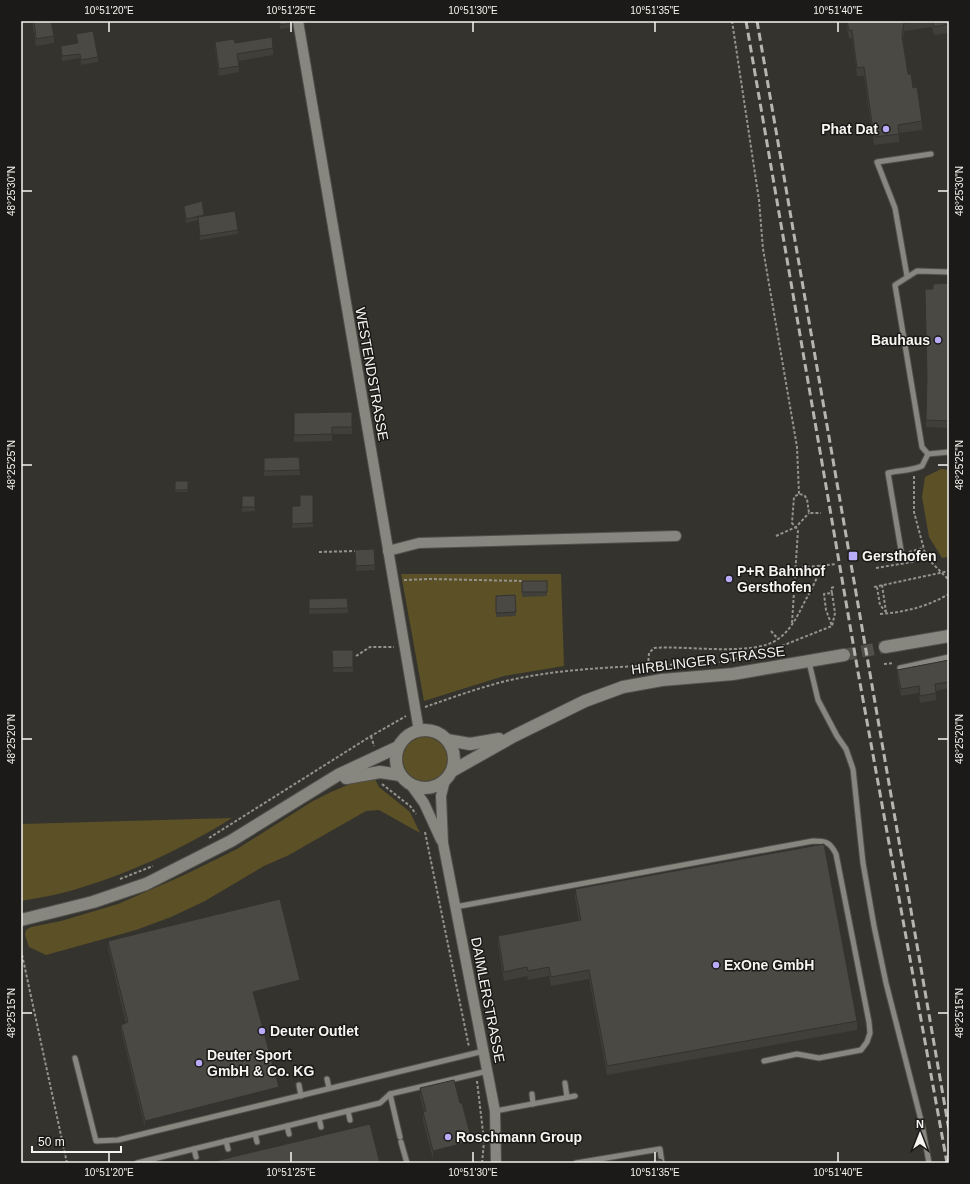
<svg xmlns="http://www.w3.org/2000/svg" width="970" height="1184" font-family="Arial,sans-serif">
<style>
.green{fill:#5c5026}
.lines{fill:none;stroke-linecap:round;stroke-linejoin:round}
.secondary-tunnel{stroke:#51504a;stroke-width:12;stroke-dasharray:12 6;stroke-linecap:butt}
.lane-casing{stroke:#504f4a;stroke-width:7}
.street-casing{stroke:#504f4a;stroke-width:12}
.secondary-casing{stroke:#504f4a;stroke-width:14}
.path{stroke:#94938e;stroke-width:2;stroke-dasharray:3 2;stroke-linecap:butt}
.lane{stroke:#87867f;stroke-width:5}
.street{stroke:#87867f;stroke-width:10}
.secondary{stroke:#87867f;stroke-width:12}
.rail{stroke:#b6b5b1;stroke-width:3;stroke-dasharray:8 4;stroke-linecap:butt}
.wall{fill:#403f3a}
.shaded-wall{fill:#343330}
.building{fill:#4b4944;stroke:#343330}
.ticks{fill:none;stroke:#f6f5f1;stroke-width:1.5}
.poi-dot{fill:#b8abf7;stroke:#1b1a18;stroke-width:1.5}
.labels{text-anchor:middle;stroke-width:3;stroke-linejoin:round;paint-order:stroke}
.poi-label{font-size:14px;font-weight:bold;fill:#f6f5f1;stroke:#1b1a18;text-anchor:start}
.street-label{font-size:14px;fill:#f6f5f1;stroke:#1b1a18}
.neatline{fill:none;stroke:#f6f5f1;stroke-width:1.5}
.ticks-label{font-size:10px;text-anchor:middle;fill:#f6f5f1}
</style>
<rect width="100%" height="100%" fill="#34332d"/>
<g class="green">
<polygon points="941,469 949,470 949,557 942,558 929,537 922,497 925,477"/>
<polygon points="401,574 561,574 564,666 504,676 424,701"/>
<circle cx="425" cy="759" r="22"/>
<polygon points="375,779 379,787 410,812 420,833 379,810 366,811 289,855 264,866 205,901 171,917 136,930 46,955 29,947 25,935 26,930 31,927 61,921 118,904 182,876 237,849 313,801 331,792 350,784"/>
<path d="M232,818C181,850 124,876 66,892C51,896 36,898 21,901V824Z"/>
</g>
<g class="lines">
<polyline class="secondary-tunnel" points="844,655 885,647"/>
<g class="lane-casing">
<g id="lane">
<polyline points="907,276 895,208 877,162 931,154"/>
<polyline points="928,454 922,447 895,285 917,271 949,272"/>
<polyline points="928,454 949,452"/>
<path d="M901,550L888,473C899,470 911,471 922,466L928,454"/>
<polyline points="809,662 818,700 837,736 846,749 853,769 863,863 874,926 886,983 922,1124 929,1163"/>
<polyline points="900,668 949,657"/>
<path d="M455,907L813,841C826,841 830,842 836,854L869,1022L870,1033L867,1042L861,1050L819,1058L797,1054L764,1061"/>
<polyline points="75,1058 96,1141 118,1140 484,1051"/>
<polyline points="327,1079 329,1088"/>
<polyline points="565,1083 567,1097"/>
<polyline points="299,1085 301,1096"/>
<polyline points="390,1094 400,1137"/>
<polyline points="532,1094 533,1104"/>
<polyline points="348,1111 350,1120"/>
<polyline points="495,1111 575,1096"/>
<polyline points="319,1118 321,1127"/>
<polyline points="287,1126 289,1134"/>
<polyline points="255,1134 257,1142"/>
<polyline points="226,1141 228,1149"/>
<polyline points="401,1142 407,1163"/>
<polyline points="194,1149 196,1157"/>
<polyline points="137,1163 380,1103 390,1094 488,1071"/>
<polyline points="576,1163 660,1149 662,1163"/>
</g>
</g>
<g class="street-casing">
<g id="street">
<polyline points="298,21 419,731"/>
<polyline points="388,551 419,543 676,536"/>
<polyline points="445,780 441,796 443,843 495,1111 496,1163"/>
<polyline points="411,785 424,803 441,840"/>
</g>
</g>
<g class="secondary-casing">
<g id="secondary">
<polyline points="885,647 949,636"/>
<circle cx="425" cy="759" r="29"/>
<polyline points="447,740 470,744 499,739"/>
<polyline points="452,771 514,736 585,701 623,687 662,680 733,674 844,655"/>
<polyline points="346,778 380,772 400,775"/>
<polyline points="21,920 93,902 146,884 231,841 338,775 398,747"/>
</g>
</g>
<g class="path">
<polyline points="732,21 759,200 763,249 797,447 799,494"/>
<polyline points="914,476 914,512 926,557 949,580"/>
<polyline points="776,536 796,527 809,513"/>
<polyline points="319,552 356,551"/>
<polyline points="909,552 923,548"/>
<polyline points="874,558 895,554"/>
<polyline points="876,568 912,562 926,557"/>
<polyline points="777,570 836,564"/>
<polyline points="404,580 430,579 523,581"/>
<polyline points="882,585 886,612"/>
<polyline points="874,587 949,571"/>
<polyline points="877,587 880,605 887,613"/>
<polyline points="832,593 835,613 832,626 826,610 824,594 832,593 831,588 834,587"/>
<path d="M880,614C906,612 926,607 949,594"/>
<polyline points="792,623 798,530 792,523 794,497 799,494 804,495 807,499 809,513 821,513"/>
<polyline points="771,631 778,639"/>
<polyline points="356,656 370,647 394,647"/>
<polyline points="719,662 769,651 832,626"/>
<polyline points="884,664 894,663"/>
<path d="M648,666L649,653L654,648C685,645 754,657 778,639C791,630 798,615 805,601C811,590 818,578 821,565"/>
<path d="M425,707C451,698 478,688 506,681C570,666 638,667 703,663"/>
<polyline points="371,736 374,746"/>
<polyline points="382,784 410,806 416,814"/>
<polyline points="425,832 469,1047"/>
<polyline points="209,838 371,736 406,716"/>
<polyline points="120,879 153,866"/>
<polyline points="21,950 67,1163"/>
<polyline points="477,1081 483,1132"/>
<polyline points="482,1163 484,1142"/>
</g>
<use href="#lane" class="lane"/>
<use href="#street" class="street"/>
<use href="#secondary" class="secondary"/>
<g class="rail">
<polyline points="746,21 858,672 947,1163"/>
<polyline points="757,21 949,1130"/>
</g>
</g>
<g class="wall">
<polygon points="32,21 51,21 54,36 54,43 36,46"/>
<polygon points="279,21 292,21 292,27 280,29"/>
<polygon points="846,21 949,21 949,33 934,35 932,27 904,31 903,39 908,74 913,88 922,121 922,130 899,133 899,142 874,145 864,76 857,76 852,38 849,39"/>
<polygon points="76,34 98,57 98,62 81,65 80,58 62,61 61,50 61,46 77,43"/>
<polygon points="215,42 235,43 273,48 273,55 238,61 239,72 219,76 215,49"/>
<polygon points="202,201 204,216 238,230 238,234 200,240 198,220 186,223 184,210 184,206"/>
<polygon points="949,283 949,428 926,427 927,380 933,289"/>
<polygon points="352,412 352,434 332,434 332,441 294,442 294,413"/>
<polygon points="299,457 300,475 264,476 264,458"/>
<rect x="175" y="481" width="13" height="11"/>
<polygon points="313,495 313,527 292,528 292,506 300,506"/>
<polygon points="242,496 255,496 255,511 242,512"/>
<polygon points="374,549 375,570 356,571 355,550"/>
<polygon points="522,581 547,581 547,596 522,597"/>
<polygon points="515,595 516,616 496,617 496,596"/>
<polygon points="347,598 348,613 309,614 309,599"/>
<polygon points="332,650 353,650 353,672 333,672"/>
<polygon points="949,660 949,688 936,691 936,700 920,703 919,693 901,696 897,677 897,670"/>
<polygon points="575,889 857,1021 857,1030 607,1075 589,979 551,986 549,976 528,980 527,976 504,981 498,945 498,936 579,921 575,898"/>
<polygon points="108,941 300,987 255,998 279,1094 145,1128 121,1031 121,1025 126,1023 108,948"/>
<polygon points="420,1088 472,1150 433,1159 423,1121 423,1112 424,1112 420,1097"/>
</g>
<g class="shaded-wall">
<polygon points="300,980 300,987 253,999 253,992"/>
<polygon points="279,1087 279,1094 145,1128 145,1121"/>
<polygon points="472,1141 472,1150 433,1159 433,1151"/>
</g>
<g class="building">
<polygon points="34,21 51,21 54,36 36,39"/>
<polygon points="280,21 292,21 292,23 280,25"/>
<polygon points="847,21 916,21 904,23 902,36 908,74 911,74 913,88 917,87 922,121 898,125 899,134 874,137 864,67 857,68 852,30 849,31"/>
<polygon points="933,21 949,21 949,24 934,27"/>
<polygon points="93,31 98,57 81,60 80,54 62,56 61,46 78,43 76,34"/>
<polygon points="272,37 273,48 237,54 239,66 219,69 215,42 234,39 235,43"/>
<polygon points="202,201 204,215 186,219 184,206"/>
<polygon points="235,211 238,230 200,236 198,217"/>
<polygon points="949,283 949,421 926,420 927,376 925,289 933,289 933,284"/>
<polygon points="352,412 352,427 332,427 332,434 294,435 294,413"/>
<polygon points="299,457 300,470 264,471 264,458"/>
<rect x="175" y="481" width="13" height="9"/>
<polygon points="300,495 313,495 313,523 292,524 292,506 300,506"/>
<rect x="242" y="496" width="13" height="11"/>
<polygon points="374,549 375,565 356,566 355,550"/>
<rect x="522" y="581" width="25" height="11"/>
<polygon points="515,595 516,612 496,613 496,596"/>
<polygon points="347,598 348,608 309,609 309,599"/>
<polygon points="332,650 353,650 353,667 333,668"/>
<polygon points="949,660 949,682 935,684 936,693 920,696 919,686 901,689 897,670"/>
<polygon points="824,844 857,1021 607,1066 589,970 551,977 549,967 528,971 527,967 504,972 498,936 581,920 575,889"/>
<polygon points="280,899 300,980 253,992 279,1087 145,1121 121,1025 128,1022 108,941"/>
<polygon points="454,1080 460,1103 462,1103 472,1141 433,1151 423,1112 426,1111 420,1088"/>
<polygon points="370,1124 380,1163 207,1163"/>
<polygon points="659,1159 662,1160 663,1163 635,1163"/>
</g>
<path class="ticks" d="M109,22V32M291,22V32M473,22V32M655,22V32M838,22V32M22,191H32M938,191H948M22,465H32M938,465H948M22,739H32M938,739H948M22,1013H32M938,1013H948M109,1152V1162M291,1152V1162M473,1152V1162M655,1152V1162M838,1152V1162"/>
<g class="poi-dot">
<circle cx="886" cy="129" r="4"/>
<circle cx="938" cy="340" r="4"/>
<rect x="848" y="551" width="10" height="10" rx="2"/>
<circle cx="729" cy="579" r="4"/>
<circle cx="716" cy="965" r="4"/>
<circle cx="262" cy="1031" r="4"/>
<circle cx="199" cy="1063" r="4"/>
<circle cx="448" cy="1137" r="4"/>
</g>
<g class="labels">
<g class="poi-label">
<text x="878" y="134" text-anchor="end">Phat Dat</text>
<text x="930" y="345" text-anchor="end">Bauhaus</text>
<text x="862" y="561">Gersthofen</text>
<text x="737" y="576">P+R Bahnhof<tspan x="737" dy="16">Gersthofen</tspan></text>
<text x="724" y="970">ExOne GmbH</text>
<text x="270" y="1036">Deuter Outlet</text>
<text x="207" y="1060">Deuter Sport<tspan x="207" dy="16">GmbH &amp; Co. KG</tspan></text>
<text x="456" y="1142">Roschmann Group</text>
</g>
<g class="street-label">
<text transform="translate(372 374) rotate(80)" y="5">WESTENDSTRASSE</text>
<text transform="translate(708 660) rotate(-7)" y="5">HIRBLINGER STRASSE</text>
<text transform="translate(488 1000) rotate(79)" y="5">DAIMLERSTRASSE</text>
</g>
</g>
<rect width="970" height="1184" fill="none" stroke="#1b1a18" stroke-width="44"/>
<g transform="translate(920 1134)" stroke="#1b1a18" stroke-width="3" paint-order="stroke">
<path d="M0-3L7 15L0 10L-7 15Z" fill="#f6f5f1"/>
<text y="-6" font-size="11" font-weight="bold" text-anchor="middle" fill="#f6f5f1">N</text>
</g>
<path d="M32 1146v6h89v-6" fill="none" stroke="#f6f5f1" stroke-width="2"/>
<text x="38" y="1146" font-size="12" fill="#f6f5f1" stroke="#1b1a18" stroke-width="3" paint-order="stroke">50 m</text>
<rect x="22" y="22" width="926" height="1140" class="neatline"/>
<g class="ticks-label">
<text x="109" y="14">10°51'20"E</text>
<text x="291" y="14">10°51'25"E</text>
<text x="473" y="14">10°51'30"E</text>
<text x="655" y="14">10°51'35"E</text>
<text x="838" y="14">10°51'40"E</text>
<text transform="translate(11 191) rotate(-90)" y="4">48°25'30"N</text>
<text transform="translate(959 191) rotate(-90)" y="4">48°25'30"N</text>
<text transform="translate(11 465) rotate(-90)" y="4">48°25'25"N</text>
<text transform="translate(959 465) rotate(-90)" y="4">48°25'25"N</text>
<text transform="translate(11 739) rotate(-90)" y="4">48°25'20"N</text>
<text transform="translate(959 739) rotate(-90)" y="4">48°25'20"N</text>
<text transform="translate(11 1013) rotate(-90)" y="4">48°25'15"N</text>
<text transform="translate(959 1013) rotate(-90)" y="4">48°25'15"N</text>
<text x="109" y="1176">10°51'20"E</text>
<text x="291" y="1176">10°51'25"E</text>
<text x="473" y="1176">10°51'30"E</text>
<text x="655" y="1176">10°51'35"E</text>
<text x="838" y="1176">10°51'40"E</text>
</g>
</svg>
